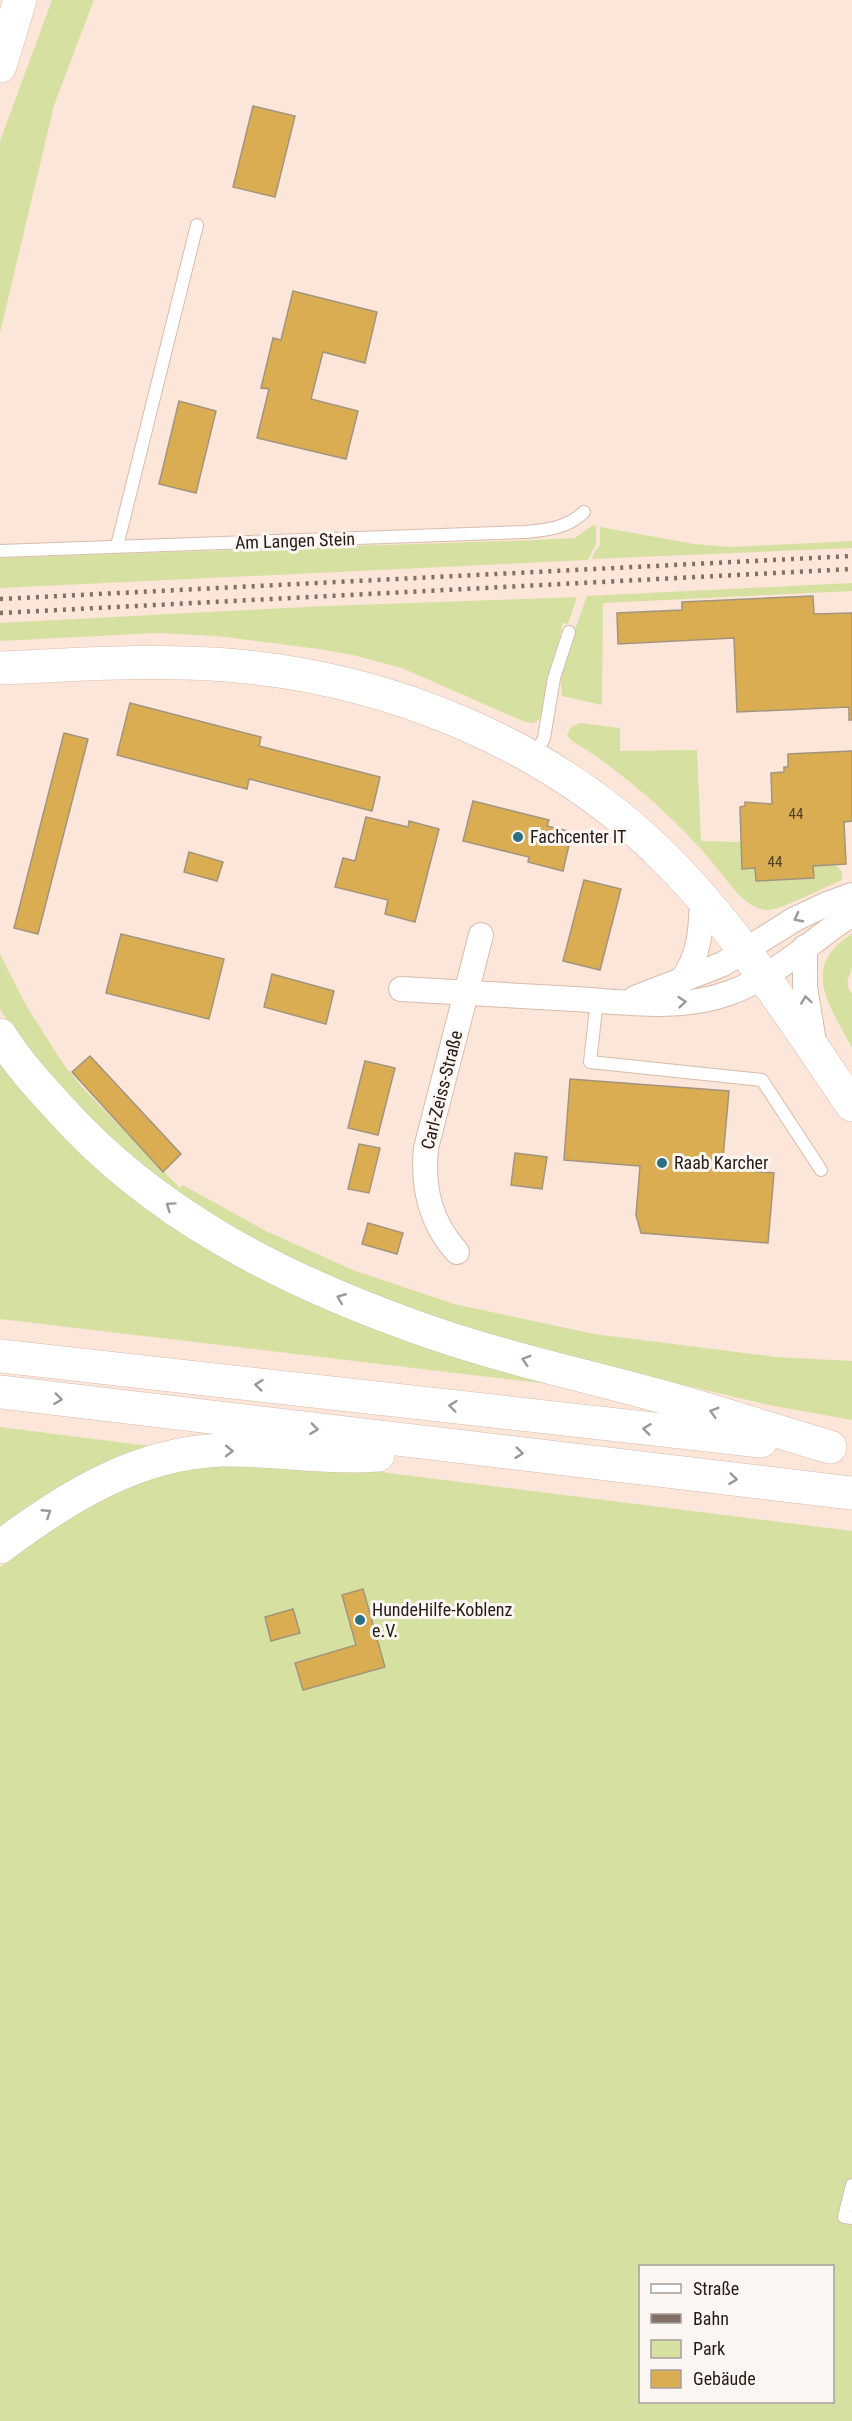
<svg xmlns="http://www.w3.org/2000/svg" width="852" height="2421" font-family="'Roboto Condensed',sans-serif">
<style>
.green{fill:#d6e1a1;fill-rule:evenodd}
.building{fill:#daad52;stroke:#a2957d;stroke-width:1.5}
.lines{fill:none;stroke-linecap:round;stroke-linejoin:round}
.lane-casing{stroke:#d7bcad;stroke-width:14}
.street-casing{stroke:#d7bcad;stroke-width:26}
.secondary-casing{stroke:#d7bcad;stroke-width:34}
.highway-casing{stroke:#d7bcad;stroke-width:34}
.lane{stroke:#fff;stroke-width:12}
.street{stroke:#fff;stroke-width:24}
.secondary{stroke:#fff;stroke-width:33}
.highway{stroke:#fff;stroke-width:33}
.rail{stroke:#807068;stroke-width:4.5;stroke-dasharray:3 6;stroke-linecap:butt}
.oneway{stroke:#9d9896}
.poi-dot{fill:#2b707f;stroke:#fcf6f3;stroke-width:2}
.labels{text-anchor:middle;stroke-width:6;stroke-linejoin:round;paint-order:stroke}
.number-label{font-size:15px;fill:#524025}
.street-label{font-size:18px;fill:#251b16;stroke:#fcf6f3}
.poi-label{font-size:18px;fill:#251b16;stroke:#fcf6f3;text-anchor:start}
</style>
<rect width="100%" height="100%" fill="#fce5d9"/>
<g class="green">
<polygon points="52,0 94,0 54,105 0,333 0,141"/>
<polygon points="593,525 596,526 596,544 588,560 0,588 0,558 534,540 575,538"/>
<polygon points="600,527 694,544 731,547 852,541 852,548 592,559 595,551 600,545"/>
<polygon points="852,583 852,591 603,603 602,705 562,696 560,672 587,596"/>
<polygon points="577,597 568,624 563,623 540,719 533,723 525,722 402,668 353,655 319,649 217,636 157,633 0,641 0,623 325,606"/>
<path d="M580,723L620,728V751L697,750L701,841L741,842L742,868H755L756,881L814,878L813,866L836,865L842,872V880C827,886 779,911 767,910C745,909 729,882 716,867C682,824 620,769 572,741L567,735L571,727Z"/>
<path d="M852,934C852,944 852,956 852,966C850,977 843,983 852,994V1048C831,1007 798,967 852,934Z"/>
<polygon points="0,954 27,1007 64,1065 82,1087 180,1188 183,1185 266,1231 353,1270 454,1304 594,1334 776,1357 852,1361 852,1420 769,1405 594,1364 425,1315 291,1261 181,1198 78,1110 10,1025 0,1009"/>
<polygon points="0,1056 97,1168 565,1386 0,1319"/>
<polygon points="0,1427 165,1448 0,1538"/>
<path d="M225,1464L332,1466L852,1531V2421H0V1567C56,1526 114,1484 183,1469C197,1466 211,1465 225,1464ZM640,2266H832V2402H640Z"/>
</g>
<g class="building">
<polygon points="253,106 295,116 275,197 233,187"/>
<polygon points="293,291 377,312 365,363 323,352 311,399 358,411 346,459 257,438 269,389 261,388 273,338 281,340"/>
<polygon points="179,401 216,411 196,493 159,484"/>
<polygon points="813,596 814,614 852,613 852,720 849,720 849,707 737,712 734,638 618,644 617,613 682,610 682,602"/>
<polygon points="130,703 261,737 259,746 380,777 372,811 249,779 247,789 117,755"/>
<polygon points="64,733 88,739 38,934 14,928"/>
<polygon points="852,751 852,821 844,822 846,864 813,866 814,878 756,881 755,868 742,869 740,807 745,806 745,802 772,804 771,773 784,772 784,767 788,767 788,754"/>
<polygon points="473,801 549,820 547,826 572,832 563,871 528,862 529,857 463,841"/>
<polygon points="366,817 408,827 409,821 439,829 415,922 385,914 388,900 335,887 343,858 355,861"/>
<polygon points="189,852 223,862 217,881 184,872"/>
<polygon points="584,880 621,889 600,970 563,961"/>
<polygon points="121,934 224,959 209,1019 106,993"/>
<polygon points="272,974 334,991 326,1024 264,1007"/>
<polygon points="90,1056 181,1154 163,1172 72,1072"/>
<polygon points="365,1061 395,1068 378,1135 348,1128"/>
<polygon points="570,1079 729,1091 722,1169 774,1173 768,1243 641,1233 636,1215 640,1166 564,1160"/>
<polygon points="359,1144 380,1148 369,1193 348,1189"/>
<polygon points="515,1153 547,1157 542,1189 511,1185"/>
<polygon points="368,1223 403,1233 397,1254 362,1244"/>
<polygon points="363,1589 385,1667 303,1690 295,1663 356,1645 342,1595"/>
<polygon points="293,1609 300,1633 271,1641 265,1617"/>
</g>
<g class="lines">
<g class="lane-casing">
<g id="lane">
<polyline points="117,546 197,225"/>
<path d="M0,551L525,532C546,530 568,528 584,512"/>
<polyline points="534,757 544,738 554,678 569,632"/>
<polyline points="597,1000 590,1062 762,1080 821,1170"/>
<polyline points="852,2185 844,2217 852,2218"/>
</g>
</g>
<g class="street-casing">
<g id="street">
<polyline points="805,947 805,987 814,1042"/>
<path d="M681,981C700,956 701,930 702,899"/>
<path d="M401,989C459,992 517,996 575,999C625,1002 681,1011 729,993C775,977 812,940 852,914"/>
<polyline points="635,998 723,964 795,919 827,904 852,895"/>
<path d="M457,1252C430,1222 422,1188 426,1148L481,935"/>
</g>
</g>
<g class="secondary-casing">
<path id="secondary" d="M0,668C75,665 151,659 227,665C388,678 550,743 666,859C738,931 794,1021 852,1105"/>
</g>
<g class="highway-casing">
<g id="highway">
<polyline points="0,66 20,0"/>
<path d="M0,1035C17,1062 39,1086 60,1109C155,1215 282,1279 413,1326C492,1355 576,1373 656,1395C715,1411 772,1430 830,1447"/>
<polyline points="0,1356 761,1441"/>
<polyline points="0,1392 852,1493"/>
<path d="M0,1547C67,1497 137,1453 222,1450C274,1449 326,1459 378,1455"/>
</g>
</g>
<use href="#lane" class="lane"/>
<use href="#street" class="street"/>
<use href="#secondary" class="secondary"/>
<use href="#highway" class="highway"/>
<g class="rail">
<polyline points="0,599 852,556"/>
<polyline points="0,613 852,569"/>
</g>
</g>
<defs><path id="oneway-chevron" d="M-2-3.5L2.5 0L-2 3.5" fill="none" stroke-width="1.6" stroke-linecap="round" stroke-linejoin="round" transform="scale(1.5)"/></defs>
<g class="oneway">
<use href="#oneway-chevron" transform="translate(798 918) rotate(152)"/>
<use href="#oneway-chevron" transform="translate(806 1000) rotate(-98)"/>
<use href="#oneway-chevron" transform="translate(682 1002) rotate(-5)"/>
<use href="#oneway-chevron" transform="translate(170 1206) rotate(-145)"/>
<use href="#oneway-chevron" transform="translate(341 1298) rotate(-158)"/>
<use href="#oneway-chevron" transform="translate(526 1360) rotate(-163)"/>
<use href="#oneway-chevron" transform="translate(259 1385) rotate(-174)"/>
<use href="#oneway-chevron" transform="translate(58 1399) rotate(7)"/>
<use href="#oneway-chevron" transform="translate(453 1406) rotate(-174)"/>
<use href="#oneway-chevron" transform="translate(714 1412) rotate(-164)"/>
<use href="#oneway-chevron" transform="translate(314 1429) rotate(7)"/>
<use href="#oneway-chevron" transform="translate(647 1429) rotate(-173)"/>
<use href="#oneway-chevron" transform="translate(229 1451) rotate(1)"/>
<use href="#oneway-chevron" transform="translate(519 1453) rotate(7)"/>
<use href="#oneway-chevron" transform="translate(733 1479) rotate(7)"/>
<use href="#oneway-chevron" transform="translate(47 1513) rotate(-33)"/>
</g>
<g class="poi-dot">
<circle cx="518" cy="837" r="6"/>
<circle cx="662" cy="1163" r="6"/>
<circle cx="360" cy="1620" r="6"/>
</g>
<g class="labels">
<g class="number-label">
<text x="796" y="819">44</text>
<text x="775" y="867">44</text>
</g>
<g class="street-label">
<text transform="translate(295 541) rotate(-2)" y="6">Am Langen Stein</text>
<text transform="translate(442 1090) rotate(-76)" y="6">Carl-Zeiss-Straße</text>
</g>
<g class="poi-label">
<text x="530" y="843">Fachcenter IT</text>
<text x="674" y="1169">Raab Karcher</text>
<text x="372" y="1616">HundeHilfe-Koblenz<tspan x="372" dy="21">e.V.</tspan></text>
</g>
</g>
<rect x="639" y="2265" width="195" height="138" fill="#fcf6f3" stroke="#a69e9b" stroke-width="1.5"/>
<rect x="651" y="2284" width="30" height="9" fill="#ffffff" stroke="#a69e9b" stroke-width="1.5"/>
<text x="693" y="2295" font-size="18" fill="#251b16">Straße</text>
<rect x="651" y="2314" width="30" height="9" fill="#807068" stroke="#a69e9b" stroke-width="1.5"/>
<text x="693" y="2325" font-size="18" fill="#251b16">Bahn</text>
<rect x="651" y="2340" width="30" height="18" fill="#d6e1a1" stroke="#a69e9b" stroke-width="1.5"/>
<text x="693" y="2355" font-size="18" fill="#251b16">Park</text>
<rect x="651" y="2370" width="30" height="18" fill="#daad52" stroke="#a69e9b" stroke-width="1.5"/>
<text x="693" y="2385" font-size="18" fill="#251b16">Gebäude</text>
</svg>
